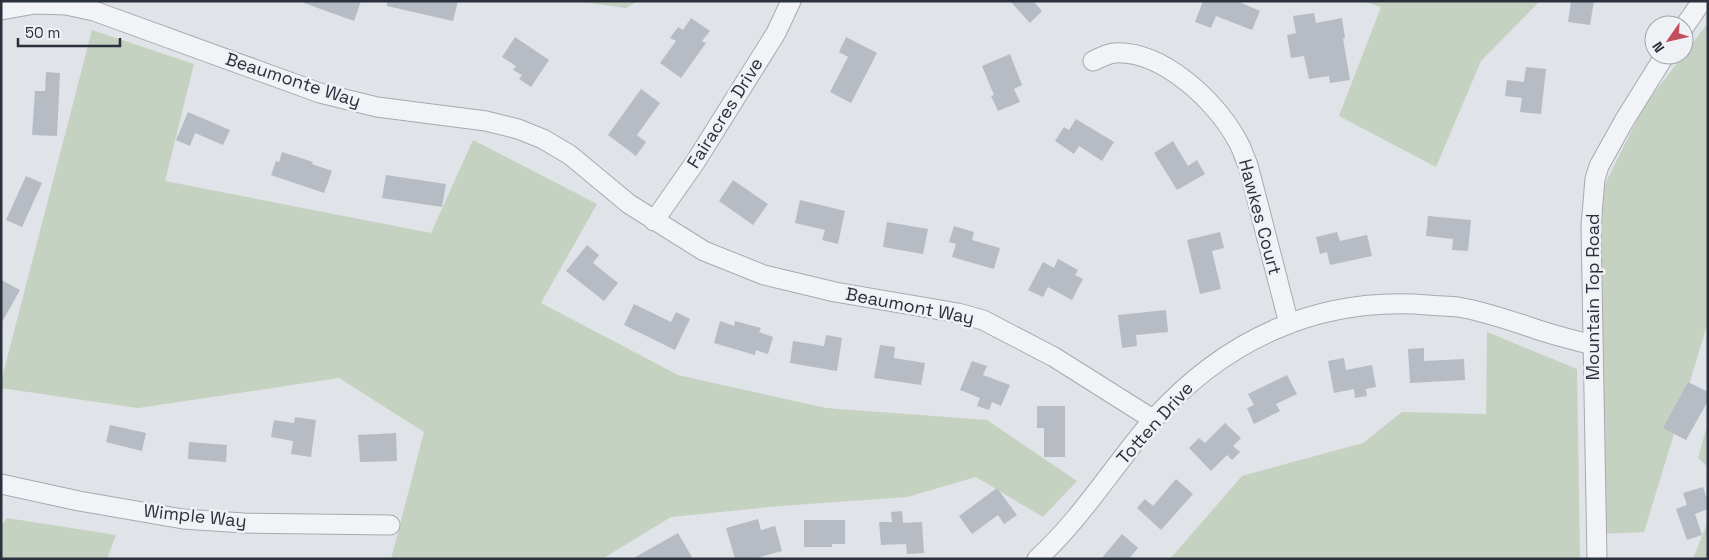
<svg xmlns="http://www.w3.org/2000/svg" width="1709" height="560" font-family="'Space Grotesk',sans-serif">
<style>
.green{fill:#c5d1c1}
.building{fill:#b7bcc4}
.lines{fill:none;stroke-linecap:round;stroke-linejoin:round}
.minor-casing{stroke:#a6aab1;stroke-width:21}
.minor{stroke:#f2f3f6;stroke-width:19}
.labels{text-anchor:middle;stroke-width:5;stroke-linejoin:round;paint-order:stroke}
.street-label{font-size:18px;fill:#2a313d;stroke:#eff1f5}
</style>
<rect width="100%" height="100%" fill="#e0e3e7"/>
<g class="green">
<polygon points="576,1 638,1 626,8"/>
<polygon points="1361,1 1540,1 1481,61 1436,167 1339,116 1381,7"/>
<polygon points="1708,23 1708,322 1644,532 1601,534 1602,190 1644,106"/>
<polygon points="92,30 194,64 165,181 431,233 473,140 597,204 541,303 678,375 826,408 987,420 1077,481 1043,517 976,477 907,497 780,506 671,517 602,559 391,559 424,432 339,378 138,408 1,388 1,382"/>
<polygon points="1487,332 1577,369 1580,559 1170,559 1242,476 1363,443 1402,412 1486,414"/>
<polygon points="1708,422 1708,467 1698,458"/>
<polygon points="7,518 116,535 107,559 1,559 1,526"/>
<polygon points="1708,521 1708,559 1693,559"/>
</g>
<g class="building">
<polygon points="304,1 361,1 354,21 304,3"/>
<polygon points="387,1 458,1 453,21 387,6"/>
<polygon points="1010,1 1033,1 1042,11 1030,23"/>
<polygon points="1203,1 1237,1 1260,11 1252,30 1216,16 1211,28 1195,22"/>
<polygon points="1571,1 1594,1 1590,25 1568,22"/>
<polygon points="1314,13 1316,23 1342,18 1345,38 1343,39 1350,80 1330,83 1329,76 1309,79 1304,56 1291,58 1287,35 1296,33 1293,16"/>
<polygon points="691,18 710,31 702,41 706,43 681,78 660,63 676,41 670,38 678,27 683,30"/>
<polygon points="515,37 549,60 531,87 519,79 522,75 513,70 516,66 502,57"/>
<polygon points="846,37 877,53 851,103 830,92 848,57 839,52"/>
<polygon points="1010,54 1022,85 1014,89 1020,102 998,111 991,96 994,95 982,66"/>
<polygon points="1526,67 1546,69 1541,114 1520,112 1522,98 1505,96 1507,80 1524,82"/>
<polygon points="46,72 60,73 57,136 32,135 35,91 45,91"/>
<polygon points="641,89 660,103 637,135 646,142 636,156 608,135"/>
<polygon points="188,112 230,130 223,145 195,133 190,146 176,140"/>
<polygon points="1076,119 1114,142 1102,161 1079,146 1074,154 1055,141 1064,127 1069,130"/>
<polygon points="1173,141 1188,166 1197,160 1205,174 1177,190 1154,153"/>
<polygon points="282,152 313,162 312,164 332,171 324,193 271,175 276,161 279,162"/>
<polygon points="386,175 446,184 442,207 382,198"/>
<polygon points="26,176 42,183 22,227 6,220"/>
<polygon points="733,180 768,204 753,225 719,201"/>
<polygon points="800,200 845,211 838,244 822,240 825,230 795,223"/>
<polygon points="1428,216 1471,220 1468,251 1452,250 1453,239 1426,236"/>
<polygon points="887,222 928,229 923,254 883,247"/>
<polygon points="954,226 974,232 972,240 1000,248 994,269 952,257 956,244 949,242"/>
<polygon points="1220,232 1224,248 1212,251 1221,289 1200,294 1187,240"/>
<polygon points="1337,232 1340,241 1367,235 1372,256 1330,265 1327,252 1320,254 1316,237"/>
<polygon points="587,245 599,255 593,263 618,283 604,301 566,271"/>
<polygon points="1058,259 1078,270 1075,275 1083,279 1072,300 1048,287 1043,297 1028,290 1043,262 1054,268"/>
<polygon points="1,280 20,290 1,324"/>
<polygon points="634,304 671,322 676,312 690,319 675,350 624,325"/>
<polygon points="1166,310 1168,332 1136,335 1137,346 1122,348 1118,315"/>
<polygon points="720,321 734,326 735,321 761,328 759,332 773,337 768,354 756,350 755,355 714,343"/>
<polygon points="826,335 842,338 837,371 790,363 793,341 824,346"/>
<polygon points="880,345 895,347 894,358 925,363 921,385 874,378"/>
<polygon points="1424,348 1424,361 1464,359 1465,380 1410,383 1408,349"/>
<polygon points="1344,358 1346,370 1372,365 1376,387 1366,389 1367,396 1355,398 1354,389 1334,393 1328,361"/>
<polygon points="972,361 987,366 983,375 1010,385 1001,406 992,402 989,410 977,406 980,398 960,390"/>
<polygon points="1287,375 1297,394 1276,404 1280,411 1254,424 1247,408 1254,405 1248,394"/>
<polygon points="1688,382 1708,392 1708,401 1686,440 1663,428"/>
<polygon points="1037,406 1065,406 1065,457 1044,457 1044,428 1037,428"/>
<polygon points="295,417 316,420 311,457 291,454 293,441 271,437 274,420 294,423"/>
<polygon points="1225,423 1241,438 1233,446 1240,452 1232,460 1227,455 1211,471 1189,448 1199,438 1205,443"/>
<polygon points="110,425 146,433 142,451 106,442"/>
<polygon points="396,433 397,461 360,462 358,435"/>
<polygon points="189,442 227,445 226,462 188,459"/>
<polygon points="1176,479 1193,494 1161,530 1137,508 1145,499 1153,506"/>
<polygon points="1703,487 1708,502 1708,509 1695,514 1702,535 1687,540 1676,509 1687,505 1683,493"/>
<polygon points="997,488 1017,515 1004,524 998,515 972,534 959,516"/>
<polygon points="902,511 903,523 922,522 924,553 907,554 906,544 881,545 879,522 892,522 891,512"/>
<polygon points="758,519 761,530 775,526 782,551 753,559 735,559 726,528"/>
<polygon points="804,520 845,520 845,544 832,544 832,547 804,547"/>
<polygon points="678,533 693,559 632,559"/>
<polygon points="1122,534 1138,548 1129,559 1101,559"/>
</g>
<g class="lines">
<g class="minor-casing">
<g id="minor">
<polyline points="1,10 35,4 66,5 94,11 320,93 377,107 486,121 518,129 543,139 570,155 629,204 704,251 764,275 835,292 958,313 983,320 1054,357 1154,420"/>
<polyline points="1684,27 1702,1"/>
<path d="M1093,61C1099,58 1107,54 1114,53C1162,50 1216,101 1237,140C1242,148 1244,157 1248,165L1289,324"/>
<polyline points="654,221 696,161 776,33 791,1"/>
<polyline points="1,484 79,501 183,519 244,523 390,525"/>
<path d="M1037,559C1082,518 1114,465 1153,420C1225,339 1319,296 1428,305C1438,306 1448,306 1458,307C1488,312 1517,323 1545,332C1561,337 1577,341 1593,345"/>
<polyline points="1597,559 1591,226 1595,179 1599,166 1624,121 1665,55"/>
</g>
</g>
<use href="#minor" class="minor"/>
</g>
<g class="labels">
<g class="street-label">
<text transform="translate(293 80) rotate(18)" y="6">Beaumonte Way</text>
<text transform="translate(725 113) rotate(-58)" y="6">Fairacres Drive</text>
<text transform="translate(1260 217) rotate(75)" y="6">Hawkes Court</text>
<text transform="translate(1593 297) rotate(-90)" y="6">Mountain Top Road</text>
<text transform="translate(910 306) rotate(11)" y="6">Beaumont Way</text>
<text transform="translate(1155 423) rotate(-48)" y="6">Totten Drive</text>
<text transform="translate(195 516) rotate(6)" y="6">Wimple Way</text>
</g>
</g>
<rect width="1709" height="560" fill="none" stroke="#2a313d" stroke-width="5"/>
<g transform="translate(1669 40) rotate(236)"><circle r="24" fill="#eff1f5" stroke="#a0a4ab"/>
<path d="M0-4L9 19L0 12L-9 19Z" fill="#c24f5e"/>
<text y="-8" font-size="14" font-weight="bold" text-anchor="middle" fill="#2a313d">N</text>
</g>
<path d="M18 38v8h102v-8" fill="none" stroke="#2a313d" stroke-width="2.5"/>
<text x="25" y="38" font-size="15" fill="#2a313d" stroke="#eff1f5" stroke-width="4" paint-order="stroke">50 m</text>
</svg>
